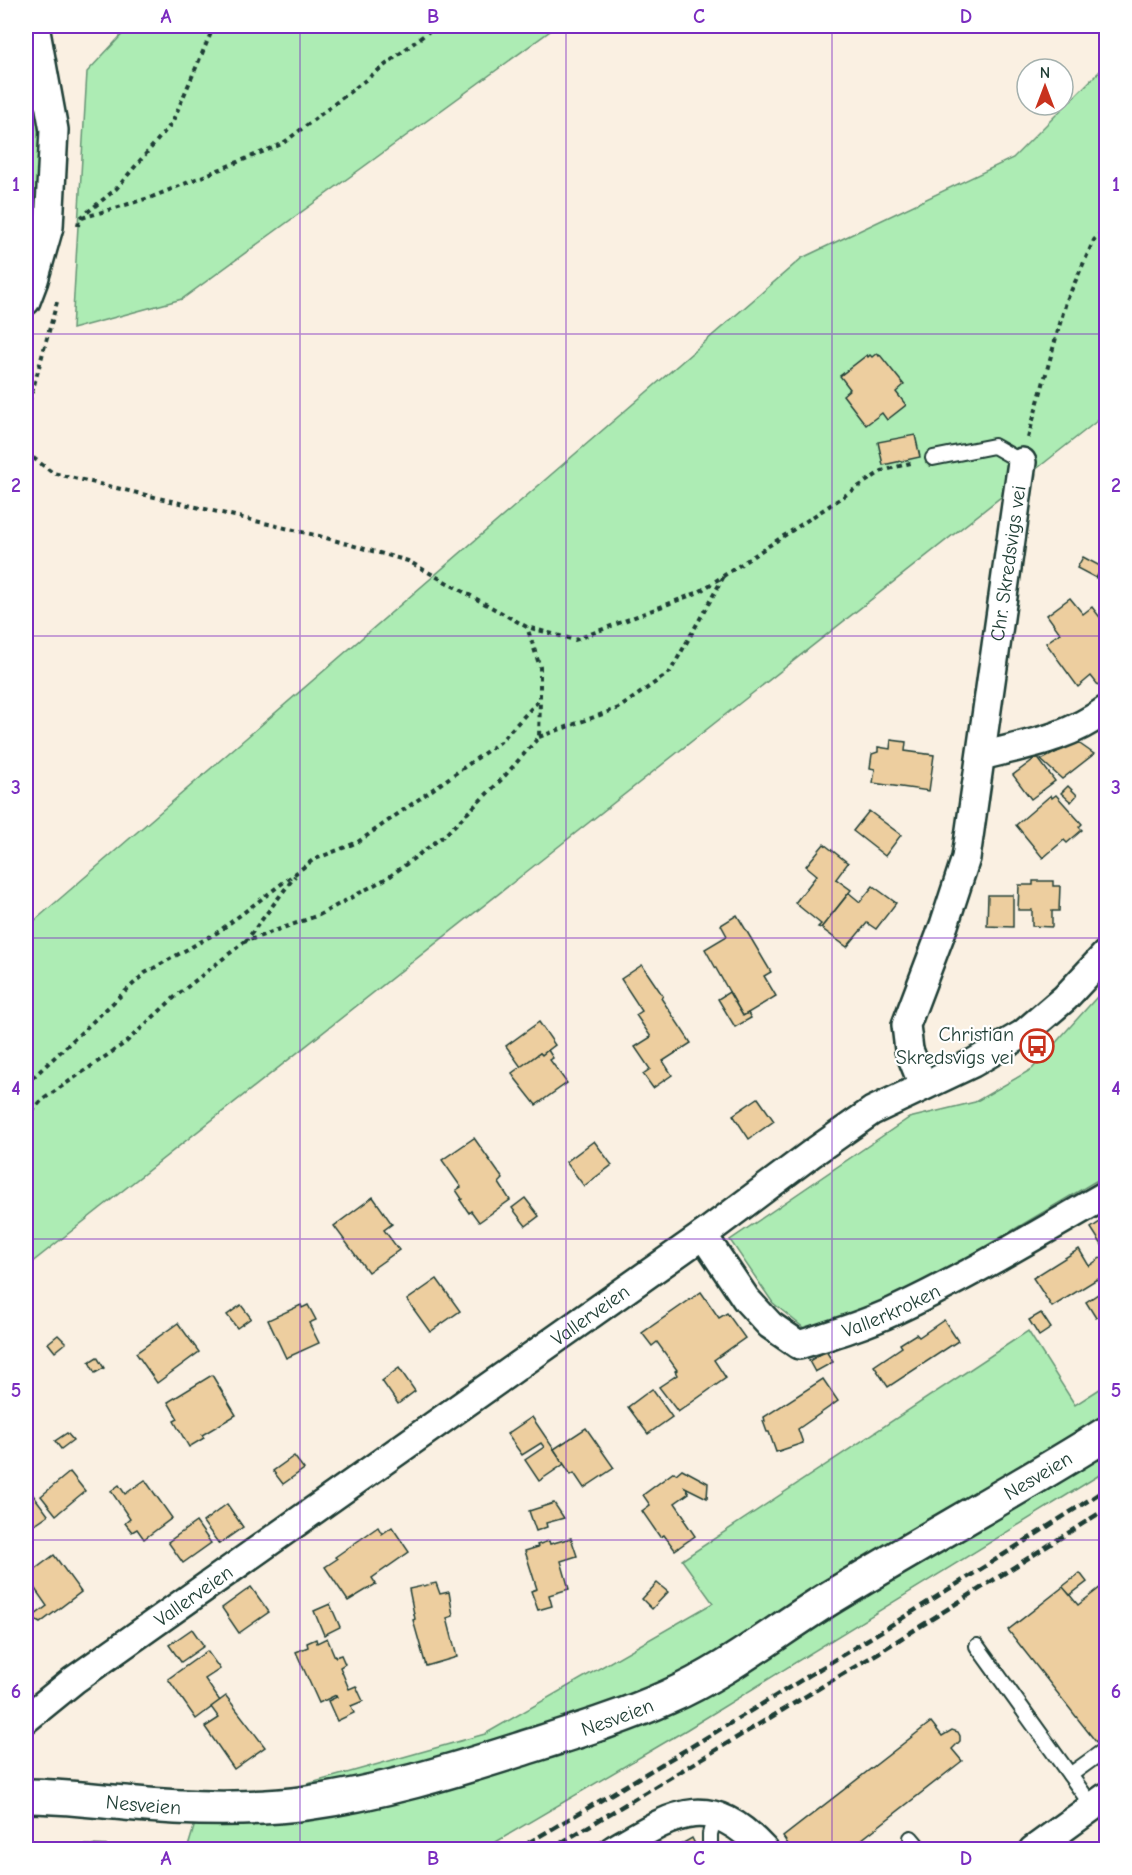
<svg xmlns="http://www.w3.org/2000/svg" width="1132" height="1875" font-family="'Comic Neue',sans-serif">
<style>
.green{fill:#adecb4;stroke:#669474;stroke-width:1.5}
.building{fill:#edce9f;stroke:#1f3d34;stroke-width:1.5}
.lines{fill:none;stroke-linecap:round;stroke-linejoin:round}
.lane-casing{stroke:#1f3d34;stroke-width:18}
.street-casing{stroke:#1f3d34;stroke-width:32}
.secondary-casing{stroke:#1f3d34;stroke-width:38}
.path{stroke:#1f3d34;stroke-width:4;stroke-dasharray:4.5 4.5;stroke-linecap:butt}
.lane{stroke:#fff;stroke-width:14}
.street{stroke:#fff;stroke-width:27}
.secondary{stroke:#fff;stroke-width:33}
.rail{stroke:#1f3d34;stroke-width:4.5;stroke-dasharray:9 4.5;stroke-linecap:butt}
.grid{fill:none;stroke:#7b2cbf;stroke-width:1.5;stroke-opacity:0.55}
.labels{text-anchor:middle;stroke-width:4.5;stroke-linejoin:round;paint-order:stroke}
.street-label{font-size:20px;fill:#1f3d34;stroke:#fff}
.poi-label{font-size:20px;fill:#1f3d34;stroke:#fff;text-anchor:end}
.neatline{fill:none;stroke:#7b2cbf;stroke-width:2}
.grid-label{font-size:20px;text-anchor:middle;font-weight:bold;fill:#7b2cbf}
</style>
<rect width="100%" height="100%" fill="#faf0e2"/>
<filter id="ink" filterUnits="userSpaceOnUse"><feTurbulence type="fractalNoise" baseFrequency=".0167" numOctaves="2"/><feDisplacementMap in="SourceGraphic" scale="12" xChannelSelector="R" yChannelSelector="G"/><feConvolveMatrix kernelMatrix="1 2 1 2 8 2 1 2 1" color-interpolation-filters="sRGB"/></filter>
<g filter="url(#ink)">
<g class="green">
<polygon points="26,26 33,31 44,235 26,272"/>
<polygon points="130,26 557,26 182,299 72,329 87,72"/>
<polygon points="1106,65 1106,414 26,1267 26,928 802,258 1013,158"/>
<polygon points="1106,987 1106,1175 878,1310 805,1329 773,1303 730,1240 909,1118 975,1102 1032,1069"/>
<polygon points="1028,1331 1075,1405 1106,1385 1106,1471 686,1730 484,1849 187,1850 204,1794 265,1796 485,1734 713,1603 682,1560"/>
</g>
<g class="building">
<polygon points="877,353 879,356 880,355 904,385 896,392 906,405 887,420 882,413 866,425 843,395 850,389 840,376 867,355 868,357 870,355 872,357"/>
<polygon points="915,435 920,457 883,465 878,442"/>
<polygon points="1083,557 1102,567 1096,578 1077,568"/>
<polygon points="1070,598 1083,614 1092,607 1106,625 1106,679 1098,685 1091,676 1078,687 1046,643 1060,633 1047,615"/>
<polygon points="891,740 906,742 905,751 934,755 929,791 873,783 875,769 870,768 872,754 878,752 878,747 890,749"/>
<polygon points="1077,742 1094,754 1062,779 1041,760"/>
<polygon points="1037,757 1055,781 1031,799 1013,775"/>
<polygon points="1068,786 1077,795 1071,802 1061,793"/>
<polygon points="1051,795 1052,798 1056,795 1082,824 1079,827 1082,830 1067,843 1064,840 1043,858 1016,825"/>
<polygon points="869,811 901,835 885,856 853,831"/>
<polygon points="824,844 848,863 836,879 851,890 821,928 818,927 821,924 795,903 817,875 806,866"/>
<polygon points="1033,881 1053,881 1053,886 1060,886 1059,911 1052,911 1052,927 1032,926 1032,910 1018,910 1019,885 1033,885"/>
<polygon points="873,886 896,903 876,929 867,923 847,947 821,928 849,893 860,902"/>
<polygon points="988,895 1013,895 1013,927 987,926"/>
<polygon points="737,915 771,972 764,976 776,996 743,1016 705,949 727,936 721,925"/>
<polygon points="642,965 663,996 661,998 691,1043 663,1061 672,1075 653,1088 643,1074 650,1069 635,1047 651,1037 636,1015 642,1011 621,979"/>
<polygon points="729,992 743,1016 748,1013 751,1018 735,1027 718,999"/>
<polygon points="539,1022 555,1045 542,1055 540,1053 521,1067 506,1046"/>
<polygon points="548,1050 553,1058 550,1060 567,1083 536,1105 514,1077 512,1073 540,1053 542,1055"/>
<polygon points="758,1098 774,1121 749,1139 733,1115"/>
<polygon points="474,1138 503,1179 499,1183 510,1200 479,1222 471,1211 469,1213 460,1200 462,1199 456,1190 461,1187 442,1160"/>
<polygon points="594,1141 612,1165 584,1186 566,1162"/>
<polygon points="373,1197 392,1224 384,1230 399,1250 368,1272 334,1226"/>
<polygon points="525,1198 539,1216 526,1226 512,1208"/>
<polygon points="1106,1218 1106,1247 1104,1248 1091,1228"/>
<polygon points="1079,1249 1089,1266 1106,1254 1106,1312 1096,1318 1086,1302 1104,1290 1097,1279 1052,1307 1033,1278"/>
<polygon points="437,1279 460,1311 430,1332 407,1300"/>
<polygon points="701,1292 719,1318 727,1313 745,1338 714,1360 726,1378 678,1412 659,1387 677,1375 675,1371 677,1370 657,1342 652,1346 642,1333"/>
<polygon points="241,1305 251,1318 237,1328 227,1315"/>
<polygon points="301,1305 302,1308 308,1305 316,1320 309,1323 319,1343 286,1358 268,1320"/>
<polygon points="1041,1313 1051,1328 1039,1336 1029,1320"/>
<polygon points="944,1320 958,1341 888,1387 874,1366 902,1347 900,1344 916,1334 919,1337"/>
<polygon points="178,1323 199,1352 157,1383 136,1353"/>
<polygon points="58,1335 66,1343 55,1352 48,1343"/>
<polygon points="826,1351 833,1362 815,1372 809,1361"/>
<polygon points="97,1357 104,1368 95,1373 89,1362"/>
<polygon points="399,1368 415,1391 398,1404 382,1381"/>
<polygon points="212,1375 236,1415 202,1435 204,1438 189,1447 174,1421 178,1419 168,1402"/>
<polygon points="823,1379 838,1401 798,1429 803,1443 776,1452 769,1432 767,1432 763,1421 765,1421 764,1417"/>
<polygon points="652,1389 672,1417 648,1434 628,1407"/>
<polygon points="532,1417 564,1464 539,1481 525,1460 544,1447 541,1443 522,1455 507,1434"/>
<polygon points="586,1428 614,1468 584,1488 574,1473 571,1475 554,1449"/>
<polygon points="67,1433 73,1440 61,1449 55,1441"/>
<polygon points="294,1456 304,1469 283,1484 273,1471"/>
<polygon points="682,1469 708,1483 707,1498 685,1487 689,1493 675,1503 686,1519 684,1520 695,1536 675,1550 664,1535 660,1537 642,1511 650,1505 643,1495 674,1472 676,1474"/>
<polygon points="70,1472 85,1491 56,1515 41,1496"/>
<polygon points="145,1480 172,1518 144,1539 137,1529 132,1532 125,1523 130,1519 111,1491 119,1485 125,1494"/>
<polygon points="33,1495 48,1515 35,1524 26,1511 26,1501"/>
<polygon points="554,1503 564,1518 546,1523 547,1527 536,1531 529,1511"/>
<polygon points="227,1504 243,1527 219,1544 203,1522"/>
<polygon points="196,1522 211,1543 183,1563 168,1542"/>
<polygon points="378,1527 382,1534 392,1527 409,1552 372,1578 376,1584 348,1601 325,1567 337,1559 335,1557"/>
<polygon points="571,1538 577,1556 561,1561 569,1589 549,1595 552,1606 538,1610 531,1591 537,1589 525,1551 538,1547 537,1545 549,1541 550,1544"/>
<polygon points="54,1555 81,1592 40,1623 31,1618 47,1606 26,1576"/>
<polygon points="1080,1573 1087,1582 1070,1595 1062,1587"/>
<polygon points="436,1583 440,1594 449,1592 453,1616 447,1618 457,1657 426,1666 413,1620 415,1619 409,1589"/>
<polygon points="657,1583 668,1592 652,1609 642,1599"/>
<polygon points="1106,1583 1106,1734 1096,1742 1008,1630 1063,1587 1078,1605"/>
<polygon points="251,1587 269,1612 239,1633 222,1608"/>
<polygon points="330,1604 340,1627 324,1635 314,1611"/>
<polygon points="192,1629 204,1646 181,1662 169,1645"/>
<polygon points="327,1638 335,1657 341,1655 345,1664 340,1667 349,1689 356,1686 363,1701 351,1706 354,1713 337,1721 328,1701 337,1697 336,1695 319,1703 296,1652 308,1647 307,1643 316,1639 317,1643"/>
<polygon points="207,1651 220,1669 205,1679 220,1701 196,1719 168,1679"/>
<polygon points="226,1696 265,1747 234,1769 205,1727 219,1718 211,1707"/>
<polygon points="931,1722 942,1736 952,1730 958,1732 960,1736 960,1741 952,1749 962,1761 848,1850 792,1850 783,1837"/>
<polygon points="692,1838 698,1850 671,1850"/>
<polygon points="76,1845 157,1847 157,1850 64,1850 64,1847 76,1848"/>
</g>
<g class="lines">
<g class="lane-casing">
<g id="lane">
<polyline points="933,458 994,446 1022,462"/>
<polyline points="977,1646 1093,1807"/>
<polyline points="1070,1775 1106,1749"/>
<polyline points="911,1838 921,1850"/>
<polyline points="713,1850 710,1845 710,1834 715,1815"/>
</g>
</g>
<g class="street-casing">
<g id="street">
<polyline points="26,301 34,280 49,227 54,130 35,26"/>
<path d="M981,756C1028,744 1066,739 1106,710"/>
<path id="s1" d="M923,1085L909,1050L906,1025L944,925L966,858L1022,462"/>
<path id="s2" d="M703,1235L746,1299L770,1325L799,1345C831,1335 864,1325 894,1311C967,1277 1036,1235 1106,1195"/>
<path id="s3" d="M26,1719L74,1680L703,1235L811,1154L872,1111L973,1063L1023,1034L1065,998L1106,954"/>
<path d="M613,1850C673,1815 708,1789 764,1850"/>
<polyline points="1033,1850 1106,1797"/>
</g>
</g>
<g class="secondary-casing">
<g id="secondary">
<path id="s4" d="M26,1796C59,1796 91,1800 125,1803C185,1809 247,1811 307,1803C379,1793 449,1772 518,1750C568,1734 619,1719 668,1697C725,1672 775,1632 828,1599C920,1543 1015,1491 1106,1434"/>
</g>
</g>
<g class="path">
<polyline points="82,218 152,197 282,144 436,26"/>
<polyline points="78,226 79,219 116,189 172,123 214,26"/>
<polyline points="57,302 26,414 26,443 32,457 53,473 319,536 408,561 527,627 575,640 699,592 882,471 914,462"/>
<polyline points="1028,438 1066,302 1094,240 1106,227"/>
<polyline points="539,737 619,708 670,672 724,576"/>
<polyline points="245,942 295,876"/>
<polyline points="26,1084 145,973 218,932 313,860 358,842 500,742 540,699 540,667 527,627"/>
<polyline points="26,1118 42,1100 125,1043 176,996 244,942 319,915 389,877 446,834 502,779 539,737 540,700"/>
</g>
<use href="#lane" class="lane"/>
<use href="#street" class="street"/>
<use href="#secondary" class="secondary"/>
<g class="rail">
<path d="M516,1850C715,1734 913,1614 1106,1489"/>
<polyline points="549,1850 878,1653 1106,1509"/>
</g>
</g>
</g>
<path class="grid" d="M300,26V1850M566,26V1850M832,26V1850M26,334H1106M26,636H1106M26,938H1106M26,1239H1106M26,1540H1106"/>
<defs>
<g id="bus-ring" transform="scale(1.725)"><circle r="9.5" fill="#fff" stroke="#c8321e" stroke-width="1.5"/><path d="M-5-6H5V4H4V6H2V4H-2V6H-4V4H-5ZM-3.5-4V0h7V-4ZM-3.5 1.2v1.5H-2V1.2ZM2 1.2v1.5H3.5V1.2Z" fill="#c8321e"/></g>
</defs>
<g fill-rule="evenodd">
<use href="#bus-ring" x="1037" y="1046"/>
</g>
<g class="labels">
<g class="street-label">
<text dy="7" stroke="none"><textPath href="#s1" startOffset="538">Chr. Skredsvigs vei</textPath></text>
<text dy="7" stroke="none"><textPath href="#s2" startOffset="246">Vallerkroken</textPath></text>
<text dy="7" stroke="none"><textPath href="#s3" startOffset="694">Vallerveien</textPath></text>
<text dy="7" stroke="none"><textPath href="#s4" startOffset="1090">Nesveien</textPath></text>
<text dy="7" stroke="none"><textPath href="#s3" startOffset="208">Vallerveien</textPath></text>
<text dy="7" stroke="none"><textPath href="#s4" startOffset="604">Nesveien</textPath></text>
<text dy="7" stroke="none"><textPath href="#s4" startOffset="118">Nesveien</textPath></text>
</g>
<g class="poi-label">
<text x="1014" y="1041">Christian<tspan x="1014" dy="23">Skredsvigs vei</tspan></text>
</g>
</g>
<rect width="1132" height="1875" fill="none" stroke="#fff" stroke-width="66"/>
<g transform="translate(1045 87)"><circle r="28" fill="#ffffff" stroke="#a5b1ae" stroke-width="1.5"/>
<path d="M0-4.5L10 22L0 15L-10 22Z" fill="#c8321e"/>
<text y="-9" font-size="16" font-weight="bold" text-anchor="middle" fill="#1f3d34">N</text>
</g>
<rect x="33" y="33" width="1066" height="1809" class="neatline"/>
<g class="grid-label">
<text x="166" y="23">A</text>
<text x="433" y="23">B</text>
<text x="699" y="23">C</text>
<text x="966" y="23">D</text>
<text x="16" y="191">1</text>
<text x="1116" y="191">1</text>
<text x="16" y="492">2</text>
<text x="1116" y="492">2</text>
<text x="16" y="794">3</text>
<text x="1116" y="794">3</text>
<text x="16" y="1095">4</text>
<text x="1116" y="1095">4</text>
<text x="16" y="1397">5</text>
<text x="1116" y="1397">5</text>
<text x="16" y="1698">6</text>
<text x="1116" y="1698">6</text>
<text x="166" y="1865">A</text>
<text x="433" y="1865">B</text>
<text x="699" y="1865">C</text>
<text x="966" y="1865">D</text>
</g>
</svg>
